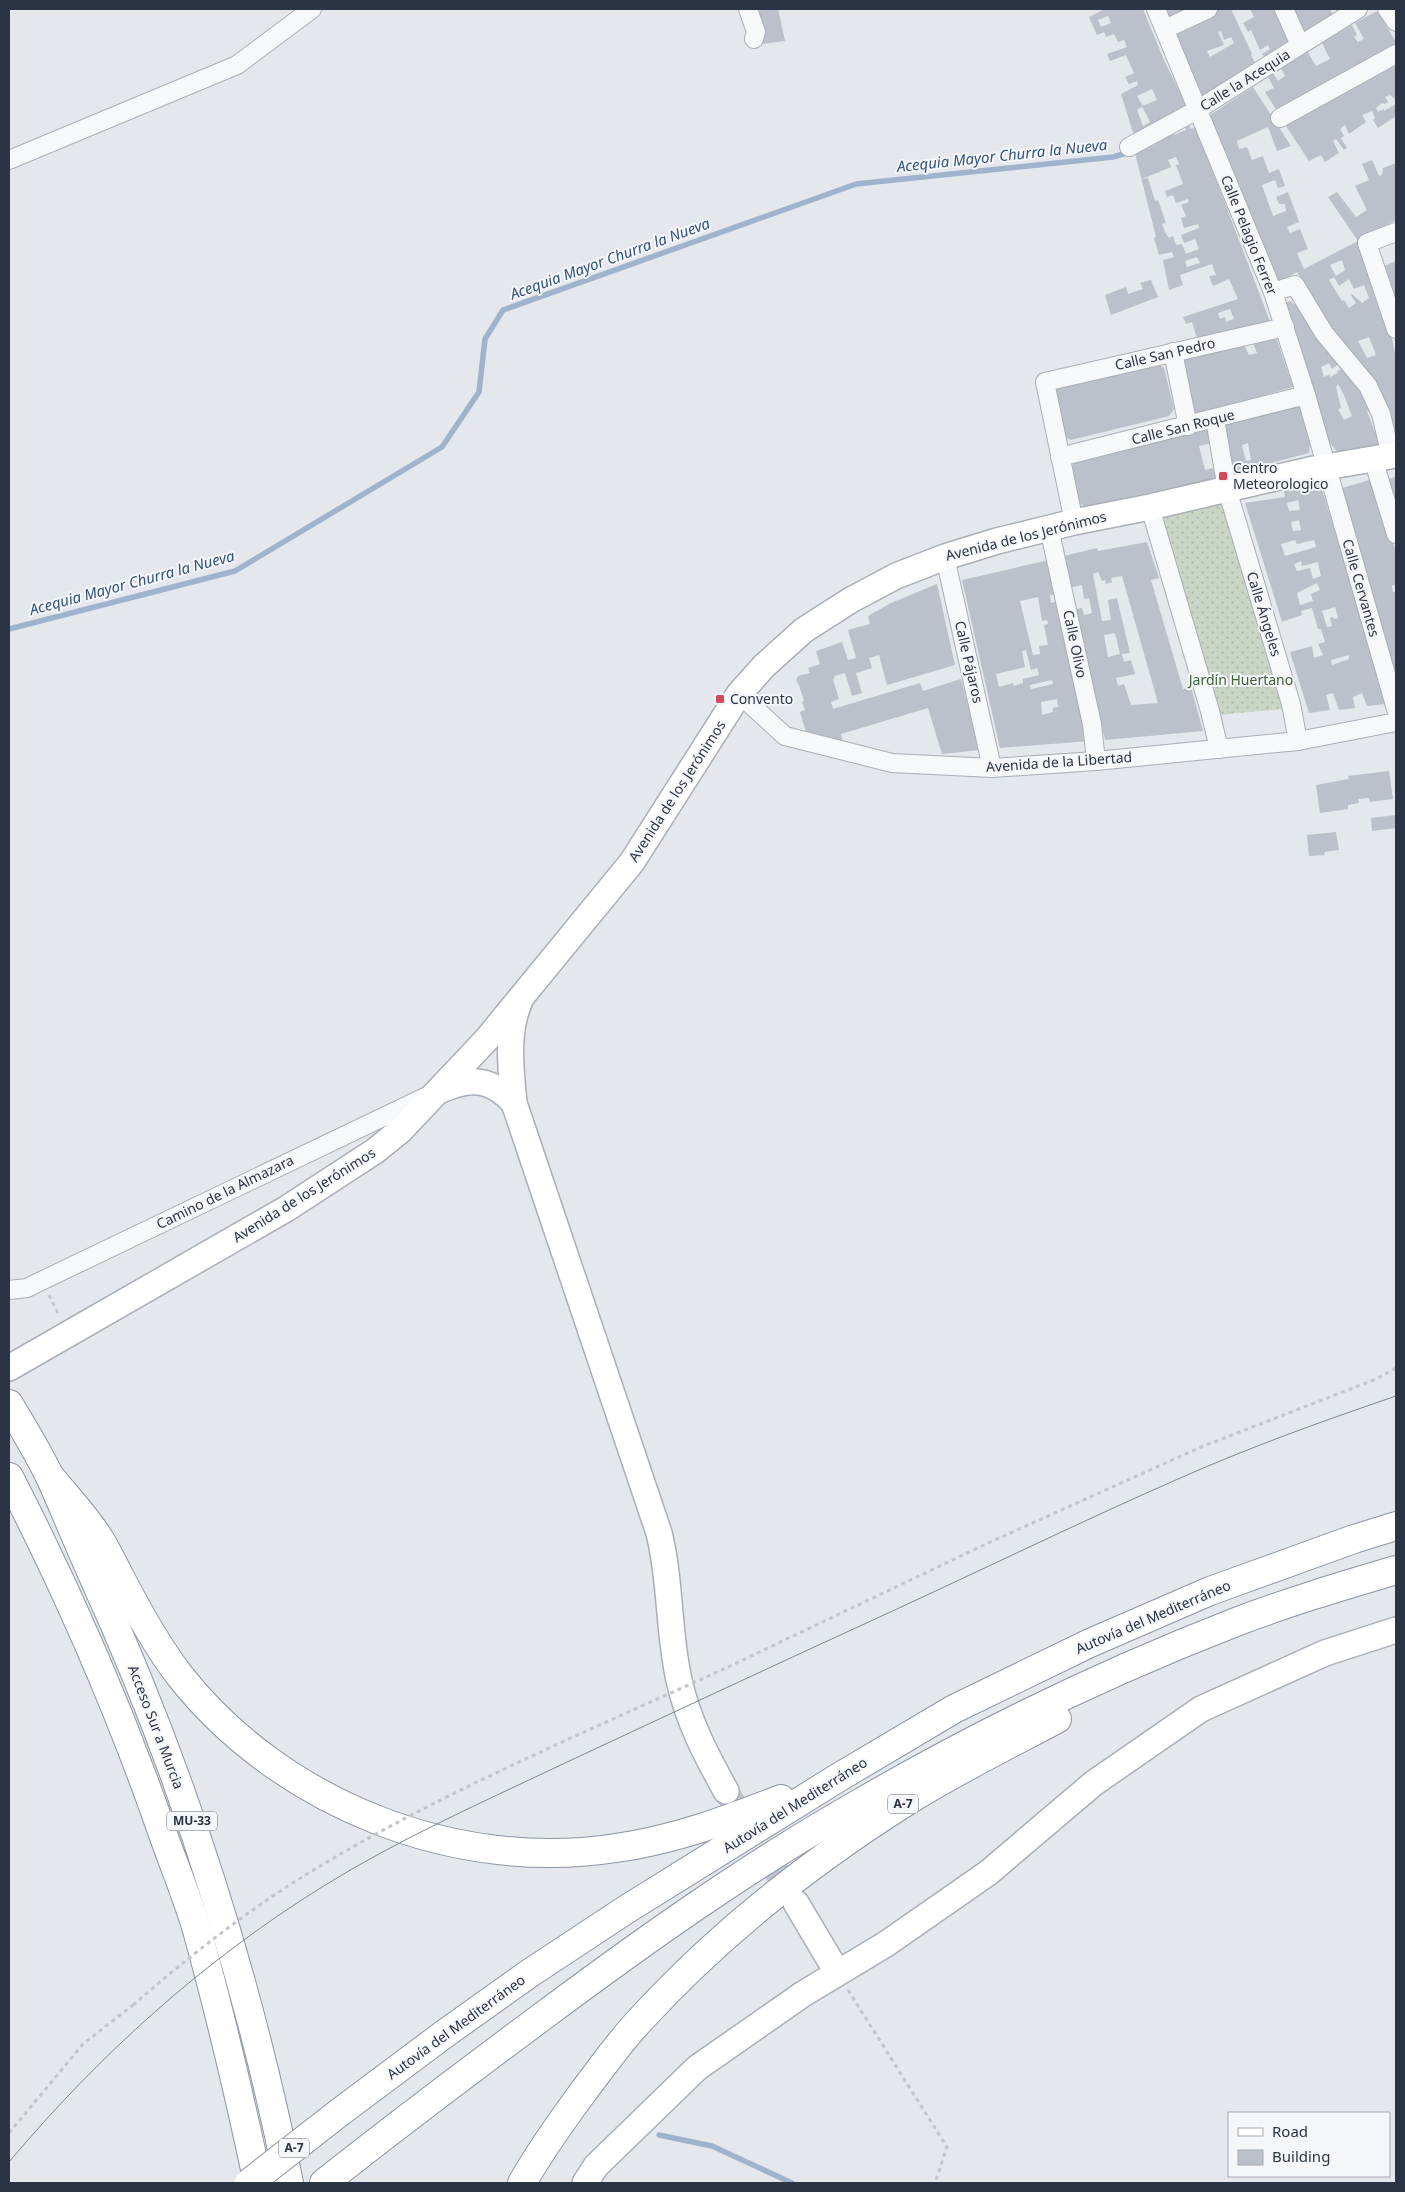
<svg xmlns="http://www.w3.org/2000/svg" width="1405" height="2192" font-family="'Noto Sans',sans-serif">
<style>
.grass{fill:url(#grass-dots)}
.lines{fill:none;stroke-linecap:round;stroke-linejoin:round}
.stream{stroke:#9fb4cc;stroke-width:5.5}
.building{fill:#bbc0ca;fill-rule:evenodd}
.secondary-tunnel{stroke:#bfc3cb;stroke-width:25;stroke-dasharray:25 12;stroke-linecap:butt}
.street-casing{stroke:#a9aeb7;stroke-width:20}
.secondary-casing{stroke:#a9aeb7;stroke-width:28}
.highway-casing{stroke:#8b94a3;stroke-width:30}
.path{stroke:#c2c5cb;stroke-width:3;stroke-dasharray:4 4;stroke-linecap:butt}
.street{stroke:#f7f8fa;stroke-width:18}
.secondary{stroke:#fff;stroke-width:25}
.highway{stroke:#fff;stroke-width:28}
.tram{stroke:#7d8696;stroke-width:1}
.highway-bridge-casing{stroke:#8b94a3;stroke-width:30;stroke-linecap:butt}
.path-bridge{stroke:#c2c5cb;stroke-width:3;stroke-dasharray:4 4;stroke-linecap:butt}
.highway-bridge{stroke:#fff;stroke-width:28}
.poi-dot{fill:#d1495b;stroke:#f4f6f9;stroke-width:2}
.labels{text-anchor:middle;stroke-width:4;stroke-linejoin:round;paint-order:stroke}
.shield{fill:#f4f6f9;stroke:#676e7b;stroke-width:1}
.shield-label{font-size:12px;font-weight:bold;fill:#2b3445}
.street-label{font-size:14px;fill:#2b3445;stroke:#f4f6f9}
.poi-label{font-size:14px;fill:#2b3445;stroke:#f4f6f9;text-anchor:start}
.park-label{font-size:14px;fill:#3f6138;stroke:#f4f6f9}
.water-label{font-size:15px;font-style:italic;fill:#34527a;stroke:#f4f6f9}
</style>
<defs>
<pattern id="grass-dots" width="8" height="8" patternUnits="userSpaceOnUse" patternTransform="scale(1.25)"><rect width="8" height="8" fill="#c9d6c5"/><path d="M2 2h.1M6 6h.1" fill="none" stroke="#adb8ab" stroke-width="1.8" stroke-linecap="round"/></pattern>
</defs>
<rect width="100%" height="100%" fill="#e4e7ec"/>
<polygon class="grass" points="1218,493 1284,709 1218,715 1157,507"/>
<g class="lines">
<g class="stream">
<polyline points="9,629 235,571 442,447 479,392 485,339 503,310 856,184 1113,157 1130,152"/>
<polyline points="659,2135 712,2146 792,2183"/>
</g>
</g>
<g class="building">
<polygon points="767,9 778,9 785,41 761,44 756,11"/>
<path d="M1105,9H1143L1164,60L1188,109L1134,136L1121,94L1138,85L1137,81L1129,84L1125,77L1134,73L1126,55L1110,61L1107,54L1127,47L1124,40L1118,42L1114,34L1106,37L1104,32L1097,35L1089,17ZM1108,16L1111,23L1101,27L1098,20ZM1152,89L1157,100L1142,106L1150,122L1143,126L1137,110L1143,106L1137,96Z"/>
<polygon points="1163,9 1199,9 1168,23"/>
<path d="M1220,9H1231L1252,54L1251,55L1256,65L1204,104L1172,31ZM1221,31L1224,40L1231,37L1234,43L1210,57L1207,51L1224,45L1218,32Z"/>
<polygon points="1250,9 1278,9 1294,42 1266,59 1262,54 1270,49 1268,45 1260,50 1251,30 1248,32 1243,23 1254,17"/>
<polygon points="1287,9 1330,9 1334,17 1301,39"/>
<polygon points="1377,11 1396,42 1396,48 1279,114 1265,92 1274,88 1266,73 1271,70 1278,81 1285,76 1280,66 1307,51 1316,66 1330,59 1322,43 1352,25 1357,35 1354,37 1358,42 1364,39 1355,23"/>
<polygon points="1396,60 1396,100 1390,95 1385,97 1388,102 1384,104 1382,103 1376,108 1378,112 1383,109 1384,111 1396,104 1396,119 1395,117 1378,128 1373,120 1375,118 1372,111 1362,115 1366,122 1349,134 1345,125 1340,129 1344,136 1341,138 1347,148 1344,150 1336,139 1333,141 1339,153 1325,162 1321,155 1309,161 1284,123"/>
<path d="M1253,87L1291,146L1277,151L1268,127L1237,141L1239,149L1247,147L1252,160L1263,156L1269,173L1279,169L1285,186L1278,188L1275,180L1262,185L1273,216L1286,211L1285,204H1279L1276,197L1288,192L1299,222L1287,227L1290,233L1300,229L1308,249L1297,253L1304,269L1358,241L1390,329L1396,358V428H1394L1297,272L1276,284L1210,115ZM1342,260L1345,270L1336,276L1330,265ZM1334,277L1339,286L1349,279L1354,289L1364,285L1369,298L1362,303L1352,294L1351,295L1356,303L1349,308L1344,300L1342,301L1329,280ZM1369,337L1376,355L1367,358L1358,341Z"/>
<path d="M1189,125L1191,129L1196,127L1271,324L1198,342L1192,322L1186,324L1183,317L1238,299L1229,279L1213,286L1209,276L1216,275L1212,264L1180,275L1183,285L1169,290L1163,260L1174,257L1172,252L1159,255L1154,238L1156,237L1135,153L1156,144V142L1174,133V135L1186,130L1185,127ZM1176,157L1179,164L1176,165L1183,184L1165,191L1167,197L1173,195L1176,203L1188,199L1189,202L1181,205L1186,216L1181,218L1184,228L1198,224L1199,228L1181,235L1184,243L1195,239L1199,249L1186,254L1182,244L1176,245L1173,236L1169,238L1166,234L1162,224L1166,223L1158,200L1155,201L1148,178L1142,179L1171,167L1168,160ZM1197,257L1200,263L1187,267L1185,261ZM1230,309L1234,319L1226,322L1225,317L1220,319L1218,313Z"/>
<polygon points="1372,160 1379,176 1382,175 1383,168 1396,163 1396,220 1358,241 1328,197 1337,192 1356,217 1367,210 1355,186 1369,180 1362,164"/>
<polygon points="1396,261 1396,311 1380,268"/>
<polygon points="1151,280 1158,297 1111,315 1105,295 1126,287 1128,294 1143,289 1140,283"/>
<path d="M1290,301L1301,309L1341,362L1332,369L1329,363L1321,367L1324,377L1330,374V377L1338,373L1337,371L1345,367L1375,407L1367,411L1380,445L1338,453L1327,439L1283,304ZM1338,384L1344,395L1352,416L1344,420L1338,409L1341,408L1336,387Z"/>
<polygon points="1275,334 1293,387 1193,416 1178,358 1243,343 1249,355 1257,353 1252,341"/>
<polygon points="1157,363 1164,368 1174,409 1169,416 1071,440 1062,435 1053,392 1058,386"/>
<path d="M1299,398L1310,441L1309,453L1233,473L1219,427L1247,420ZM1248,443L1251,460L1246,461L1242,445Z"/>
<polygon points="1212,429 1216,442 1199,446 1205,470 1213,468 1214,472 1222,470 1220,477 1085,507 1079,503 1071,469 1075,461"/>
<polygon points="1396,477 1396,508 1387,479"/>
<polygon points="1373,479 1396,552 1396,584 1392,586 1393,592 1396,591 1396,680 1335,490"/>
<path d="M1319,480L1346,567L1386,704L1367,706L1362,693L1353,697L1355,708L1339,710L1333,693L1326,695L1330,710L1309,713L1290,652L1312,646L1314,658L1323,655L1318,644L1325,642L1321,629H1318L1312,608L1301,611L1302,615L1282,622L1245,503L1285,497L1284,490ZM1298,500L1300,510L1289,511L1287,503ZM1299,520L1301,530L1293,531L1291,522ZM1295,540L1297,544L1314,540L1316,547L1285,556L1281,544ZM1301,561L1302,566L1318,562L1321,576L1313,579L1310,568L1297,571L1294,564ZM1317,583L1320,590L1311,594L1313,601L1300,605L1297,593ZM1335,607L1338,618L1334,619L1333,617L1330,618L1332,626L1327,627L1322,611ZM1349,655V659L1332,665L1331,660Z"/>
<path d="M1147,542L1159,578L1151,580L1183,689L1191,687L1203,731L1105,740L1076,609L1082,608L1084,615L1092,613L1089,598L1084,599L1082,585L1072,587L1064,556L1097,548L1098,551ZM1098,572L1102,581L1105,580L1106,584L1112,582L1111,578L1122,576L1158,703L1131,705L1124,684L1118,686L1116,678L1135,674L1131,660L1124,662L1122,654L1130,653L1117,598L1108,600L1111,620L1102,621L1093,574ZM1115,633L1120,654L1108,657L1104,635Z"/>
<path d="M1049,560L1057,594L1050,595L1051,603L1058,601L1090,741L1000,748L962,580ZM1038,597L1042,621L1047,620L1048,624L1044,625L1048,645L1039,646L1040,654L1033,655L1020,601ZM1026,650L1031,670L1037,668L1039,675L1023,679V683L1014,686L1013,683L1009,684L999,687L996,674L1025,667L1022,651ZM1052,680L1053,684L1031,689L1030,685ZM1057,699L1058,707L1053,708V712L1042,715L1041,702Z"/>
<polygon points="937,584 955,665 887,685 879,655 869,658 872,668 856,673 862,693 852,696 845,673 834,676 835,678 833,679 839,699 831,702 833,709 920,683 923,691 961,679 980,750 942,754 928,708 841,734 844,745 822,738 821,736 813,738 807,735 800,712 805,710 802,702 804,701 799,685 796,681 798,676 810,673 808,668 820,664 816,651 842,642 848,660 856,658 848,630 870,624 868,616 891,603"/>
<polygon points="1389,771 1393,799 1370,802 1369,798 1358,799 1359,803 1348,805 1348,809 1320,813 1316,785 1349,779 1348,776"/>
<polygon points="1396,815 1396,828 1372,831 1371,818"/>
<polygon points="1336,832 1339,850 1324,852 1325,855 1309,856 1307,835"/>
</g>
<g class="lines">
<polyline class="secondary-tunnel" points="726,1791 796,1903"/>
<g class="street-casing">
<g id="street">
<polyline points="748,9 756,32 754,39"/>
<polyline points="1156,9 1273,292 1306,395 1396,709"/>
<polyline points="1284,9 1300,45"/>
<polyline points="1387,9 1396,22"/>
<polyline points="1165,29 1208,9"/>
<polyline points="1280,118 1396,54"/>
<polyline points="1129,147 1197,110 1358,9"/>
<polyline points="9,160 237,65 312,9"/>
<polyline points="1396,232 1367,243 1396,329"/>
<polyline points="1273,292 1295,285 1324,333 1368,386 1381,414 1391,456"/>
<polyline points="1173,352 1188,426"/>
<polyline points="1215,419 1227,489 1291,704 1298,741"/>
<polyline points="1060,457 1306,395"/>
<polyline points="1373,459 1396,534"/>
<polyline points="1150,507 1210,711 1219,749"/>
<polyline points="1074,522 1045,382 1285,327"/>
<polyline points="1049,528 1092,724 1096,761"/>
<polyline points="945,557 992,768"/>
<polyline points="739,694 785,736 892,763 992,768 1096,761 1298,741 1396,722"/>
<polyline points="9,1290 27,1288 37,1283 427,1096"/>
</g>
</g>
<g class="secondary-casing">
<g id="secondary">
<path d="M519,1003C506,1034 511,1071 514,1103L659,1533C671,1581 668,1631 679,1680C688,1721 706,1755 726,1791"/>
<path d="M441,1090C471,1077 491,1078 514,1103"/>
<polyline points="9,1368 286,1209 375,1151 401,1130 487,1039 632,862 739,694 764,666 804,630 851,600 896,576 945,557 997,541 1074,522 1150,507 1314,469 1396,455"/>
<polyline points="796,1903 837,1972"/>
<polyline points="585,2183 596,2166 697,2068 803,1994 886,1944 988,1873 1094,1783 1201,1709 1325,1653 1396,1630"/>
</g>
</g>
<g class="highway-casing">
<g id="highway">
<path d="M9,1404C23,1428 38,1452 50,1477C65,1510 78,1543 93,1576C182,1771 247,1974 289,2183"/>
<path d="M49,1475C65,1495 83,1514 97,1535C106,1548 112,1562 119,1575C137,1610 156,1645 180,1676C281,1804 456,1873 616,1848C674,1840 727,1820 781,1799"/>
<path d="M9,1477C69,1593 121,1713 164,1837C175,1868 188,1899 197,1930C220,2013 240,2098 258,2183"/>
<polyline points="340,2112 443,2035 530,1973 627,1909 836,1779 954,1709 1090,1643 1210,1591 1354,1539 1396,1526"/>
<path d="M324,2183C396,2126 469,2071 543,2016C641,1943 742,1871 848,1810C972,1737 1102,1674 1236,1622C1288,1602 1342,1586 1396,1570"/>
<path d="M522,2183C540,2151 561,2122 583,2092C602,2067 620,2041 642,2018C719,1934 808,1864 904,1803C953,1772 1006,1746 1057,1719"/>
</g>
</g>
<g class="path">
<polyline points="49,1295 59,1316"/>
<polyline points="728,1667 986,1544 1201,1447 1376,1379 1396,1368"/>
<polyline points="848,1990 947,2147 935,2183"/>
<polyline points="9,2133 83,2044 133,2005"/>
</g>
<use href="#street" class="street"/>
<use href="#secondary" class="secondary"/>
<use href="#highway" class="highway"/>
<path class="tram" d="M9,2162C99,2055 203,1961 322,1887C399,1839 483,1802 565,1763C672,1713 779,1663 886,1614C984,1569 1080,1522 1178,1479C1250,1447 1323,1421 1396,1396"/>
<g class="highway-bridge-casing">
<polyline id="highway-bridge" points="249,2183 340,2112"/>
</g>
<path class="path-bridge" d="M133,2005C193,1953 258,1902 327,1862C455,1786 593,1729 728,1667"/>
<use href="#highway-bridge" class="highway-bridge"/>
</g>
<g class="poi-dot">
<rect x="1218" y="471" width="10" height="10" rx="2.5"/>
<rect x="715" y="694" width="10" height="10" rx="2.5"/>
</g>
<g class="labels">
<g class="shield">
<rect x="888" y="1794.5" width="30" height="19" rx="4"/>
<rect x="167" y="1811.5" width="50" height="19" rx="4"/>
<rect x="279" y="2138.5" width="30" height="19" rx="4"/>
</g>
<g class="shield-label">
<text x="903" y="1808">A-7</text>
<text x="192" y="1825">MU-33</text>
<text x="294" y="2152">A-7</text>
</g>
<g class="street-label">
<text transform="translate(1245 80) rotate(-32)" y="5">Calle la Acequia</text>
<text transform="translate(1249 235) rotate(68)" y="5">Calle Pelagio Ferrer</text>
<text transform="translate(1165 354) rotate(-13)" y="5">Calle San Pedro</text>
<text transform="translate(1183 427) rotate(-14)" y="5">Calle San Roque</text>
<text transform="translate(1026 536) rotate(-14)" y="5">Avenida de los Jerónimos</text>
<text transform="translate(1361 588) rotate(74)" y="5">Calle Cervantes</text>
<text transform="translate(1264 614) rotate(73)" y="5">Calle Ángeles</text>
<text transform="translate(1075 644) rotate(78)" y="5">Calle Olivo</text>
<text transform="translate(969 662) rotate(77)" y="5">Calle Pájaros</text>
<text transform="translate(1059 762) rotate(-4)" y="5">Avenida de la Libertad</text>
<text transform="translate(677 791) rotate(-57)" y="5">Avenida de los Jerónimos</text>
<text transform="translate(225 1192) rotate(-26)" y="5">Camino de la Almazara</text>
<text transform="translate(304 1195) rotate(-32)" y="5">Avenida de los Jerónimos</text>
<text transform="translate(1153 1617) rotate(-23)" y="5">Autovía del Mediterráneo</text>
<text transform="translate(156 1727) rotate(69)" y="5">Acceso Sur a Murcia</text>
<text transform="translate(795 1805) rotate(-32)" y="5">Autovía del Mediterráneo</text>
<text transform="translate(456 2027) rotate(-36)" y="5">Autovía del Mediterráneo</text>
</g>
<g class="poi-label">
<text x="1233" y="473">Centro<tspan x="1233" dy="16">Meteorologico</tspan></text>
<text x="730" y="704">Convento</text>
</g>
<g class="park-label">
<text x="1241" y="685">Jardín Huertano</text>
</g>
<g class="water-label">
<text transform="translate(1002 156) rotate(-6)" y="5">Acequia Mayor Churra la Nueva</text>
<text transform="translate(610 259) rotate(-20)" y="5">Acequia Mayor Churra la Nueva</text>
<text transform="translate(132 583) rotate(-15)" y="5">Acequia Mayor Churra la Nueva</text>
</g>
</g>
<rect width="1405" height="2192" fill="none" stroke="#2b3445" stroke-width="20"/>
<rect x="1228" y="2112" width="162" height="65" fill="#f4f6f9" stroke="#a4a8b1"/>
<rect x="1238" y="2128" width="25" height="8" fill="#ffffff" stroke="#a4a8b1"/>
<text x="1272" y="2137" font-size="15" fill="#2b3445">Road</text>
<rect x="1238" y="2150" width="25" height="15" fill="#bbc0ca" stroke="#a4a8b1"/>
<text x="1272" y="2162" font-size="15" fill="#2b3445">Building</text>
</svg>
